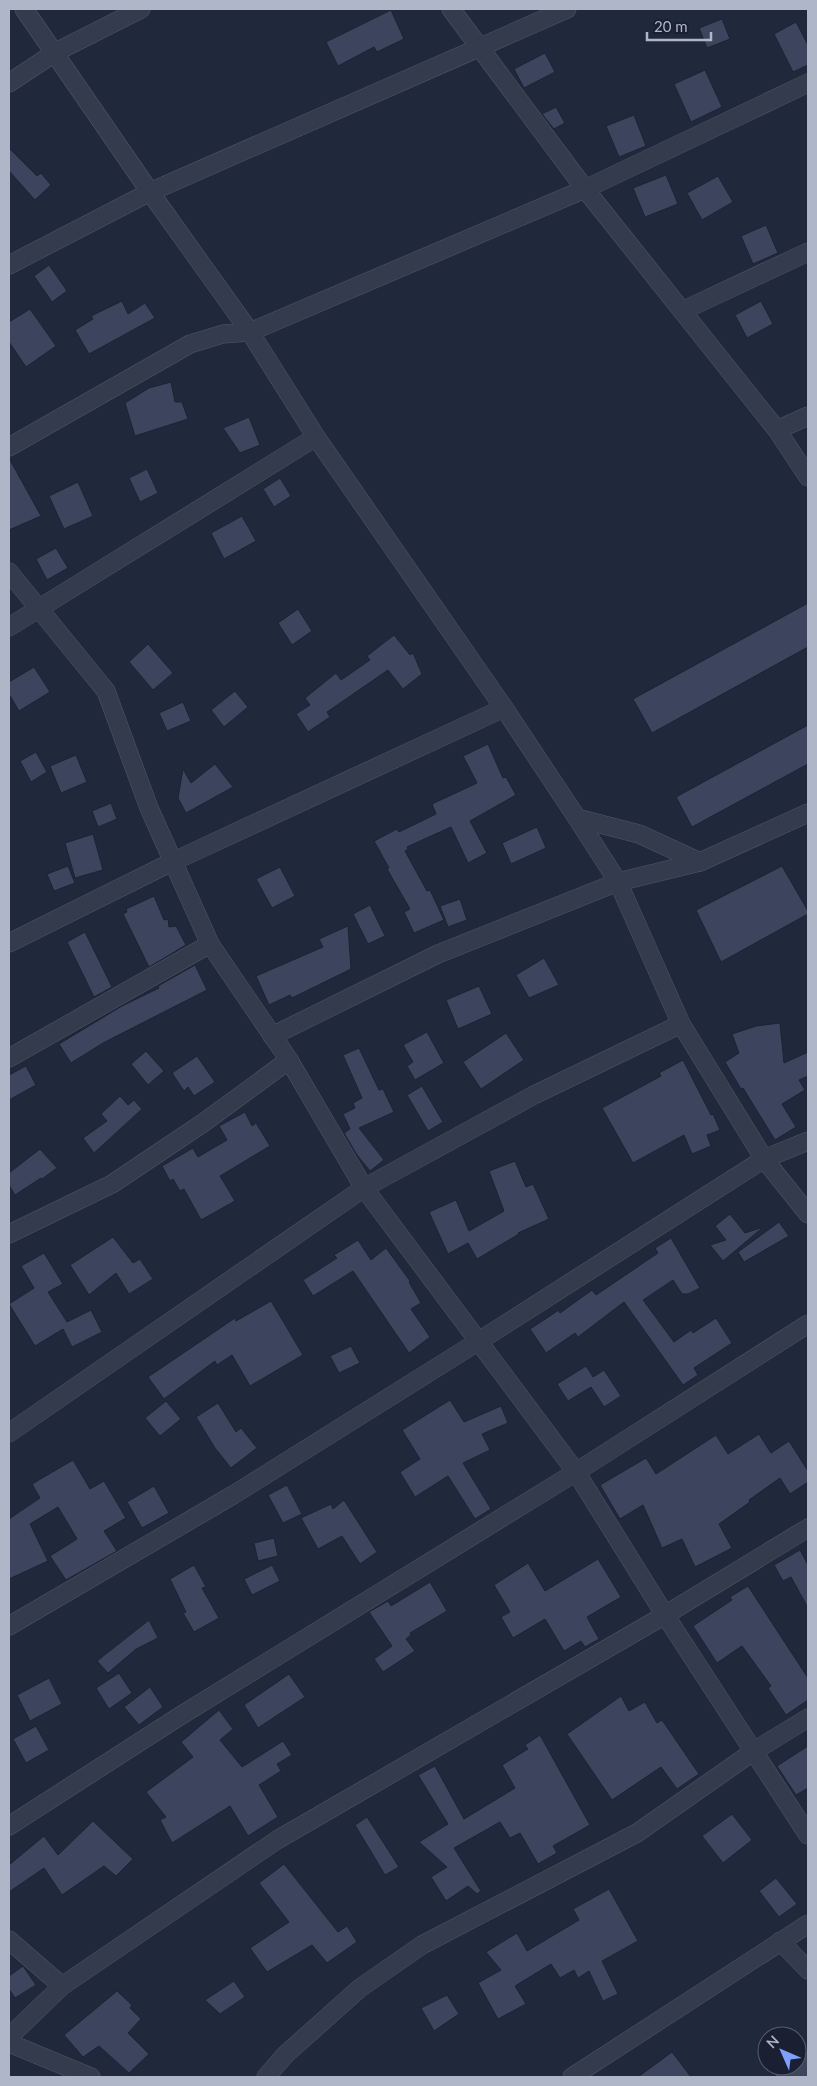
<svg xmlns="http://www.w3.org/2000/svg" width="817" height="2086" font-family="Lato,sans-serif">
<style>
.building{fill:#3c455d;stroke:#1c2233}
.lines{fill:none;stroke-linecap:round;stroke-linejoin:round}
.street-casing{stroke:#4f5667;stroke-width:19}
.street{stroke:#343b4c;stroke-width:18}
</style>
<rect width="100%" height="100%" fill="#20293c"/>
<g class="building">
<polygon points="391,10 404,39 377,52 374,47 338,66 326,42"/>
<polygon points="722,19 730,39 707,48 699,28"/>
<polygon points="796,22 808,45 808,65 793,72 774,34"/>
<polygon points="545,53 555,72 524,88 514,69"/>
<polygon points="705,70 722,107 691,122 674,84"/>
<polygon points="556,107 565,123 554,129 542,114"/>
<polygon points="634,115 646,146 619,157 606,126"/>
<polygon points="9,148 37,176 41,173 51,185 35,200 9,171"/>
<polygon points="666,175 678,204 645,217 633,188"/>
<polygon points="718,176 733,202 702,220 687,193"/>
<polygon points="766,225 778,253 753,264 741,236"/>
<polygon points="49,265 67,291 52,302 34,276"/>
<polygon points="122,301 128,314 145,303 155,318 89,354 75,330 93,319 91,316"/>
<polygon points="761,301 773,324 747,338 735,315"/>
<polygon points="30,309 56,346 26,367 9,342 9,322"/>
<polygon points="171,382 175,402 182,402 188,419 135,436 125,403 149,388"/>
<polygon points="249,417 260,445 240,453 223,428"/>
<polygon points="9,458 41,516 9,530"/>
<polygon points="147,469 158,493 140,502 129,478"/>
<polygon points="280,478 291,496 274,507 263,489"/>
<polygon points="78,482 93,516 64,529 49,496"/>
<polygon points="242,516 256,541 224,559 211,533"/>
<polygon points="56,548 68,568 47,580 36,559"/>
<polygon points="808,603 808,647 652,733 633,699"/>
<polygon points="298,609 312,631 292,645 278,623"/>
<polygon points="394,635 410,655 413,653 422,674 403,689 388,670 327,712 330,717 308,732 296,714 310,705 305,698 336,673 341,680 370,660 367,656"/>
<polygon points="148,644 173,673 153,690 129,662"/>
<polygon points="34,667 50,692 19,711 9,694 9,682"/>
<polygon points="235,691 248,707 224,727 211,710"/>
<polygon points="183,702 191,721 167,731 159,713"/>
<polygon points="808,725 808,764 692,827 676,797"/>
<polygon points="488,744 503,778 506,777 516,795 470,821 487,853 468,863 451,827 407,847 408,849 405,851 427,891 430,890 444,920 414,933 404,912 410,909 387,869 389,868 374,841 397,829 399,832 436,814 432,804 477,783 463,756"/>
<polygon points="36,752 47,772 31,782 20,761"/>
<polygon points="76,755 87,782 61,793 50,766"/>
<polygon points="215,764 233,787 186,813 178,798 183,769 191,783"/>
<polygon points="111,803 117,819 98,827 92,811"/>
<polygon points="537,827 546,848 511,864 502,843"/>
<polygon points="93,834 103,870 75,878 65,843"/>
<polygon points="68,866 75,883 54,891 47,874"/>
<polygon points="782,866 808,911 808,914 721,962 696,910"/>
<polygon points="280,867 295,896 272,908 256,879"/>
<polygon points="154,896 164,920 168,919 169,927 176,926 186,945 149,967 123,914 127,912 126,909"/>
<polygon points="460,899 467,920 448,927 440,906"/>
<polygon points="370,905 385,936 368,944 353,914"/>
<polygon points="348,926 351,969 292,998 290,995 269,1005 256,976 323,947 319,939"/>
<polygon points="85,932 112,987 94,997 67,942"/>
<polygon points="544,958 559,985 529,998 516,975"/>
<polygon points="195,965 207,990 103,1043 71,1063 59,1044 122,1006 159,988 158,986"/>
<polygon points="479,986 492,1014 458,1029 446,1000"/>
<polygon points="780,1023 784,1063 808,1052 808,1076 799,1080 805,1090 782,1104 796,1127 775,1140 743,1088 741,1089 725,1062 739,1053 732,1034 756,1026"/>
<polygon points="427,1032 444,1063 415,1080 407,1066 413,1062 403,1045"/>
<polygon points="506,1033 524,1060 481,1089 463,1062"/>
<polygon points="359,1048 379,1090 383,1089 394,1112 359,1128 384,1160 370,1171 357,1155 344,1133 350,1129 343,1114 355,1108 353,1103 362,1098 343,1055"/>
<polygon points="146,1051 164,1071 148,1085 131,1064"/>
<polygon points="197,1056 215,1082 194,1096 188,1087 184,1091 172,1073"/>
<polygon points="683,1060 711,1115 713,1114 720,1130 707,1135 711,1146 692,1154 684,1135 633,1163 602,1108 661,1076 659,1073"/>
<polygon points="26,1066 36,1085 9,1100 9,1075"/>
<polygon points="422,1086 443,1122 428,1131 407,1095"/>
<polygon points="120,1096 128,1105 134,1100 142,1109 94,1153 83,1138 107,1121 101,1114"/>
<polygon points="245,1112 252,1126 256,1123 270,1146 220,1176 235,1201 201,1220 184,1189 180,1191 173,1179 170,1181 162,1166 193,1148 198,1157 227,1140 219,1126"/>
<polygon points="40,1149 57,1168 42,1179 41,1178 15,1195 9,1185 9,1173"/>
<polygon points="515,1161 526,1187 533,1184 549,1219 518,1233 519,1234 477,1259 468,1243 448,1254 429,1212 456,1200 469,1231 504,1211 489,1171"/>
<polygon points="730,1214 745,1233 760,1228 761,1229 723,1261 710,1245 726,1240 715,1226"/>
<polygon points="779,1222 789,1236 744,1262 738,1252"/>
<polygon points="113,1237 133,1263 140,1259 153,1279 129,1294 116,1273 89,1295 70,1265"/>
<polygon points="671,1238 700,1288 688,1294 682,1294 673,1280 643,1300 674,1342 691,1330 693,1333 716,1318 732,1343 694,1368 698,1375 683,1385 624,1302 578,1337 575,1333 546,1353 530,1329 559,1310 560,1313 592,1290 596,1295 658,1253 655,1248"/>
<polygon points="358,1240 371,1260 386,1248 410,1281 409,1282 421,1303 411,1309 430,1337 409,1353 353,1271 313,1296 303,1280 337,1258 334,1255"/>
<polygon points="44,1253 63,1284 48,1292 67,1322 91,1310 102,1332 72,1347 63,1329 35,1346 9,1304 34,1288 21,1266"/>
<polygon points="271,1301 303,1355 250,1386 232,1355 217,1365 215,1361 164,1399 148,1377 235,1318 236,1321"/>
<polygon points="351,1346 360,1363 339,1373 330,1356"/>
<polygon points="586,1366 593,1377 604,1370 621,1396 604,1407 591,1387 568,1401 557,1384"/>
<polygon points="450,1400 464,1422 501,1406 508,1423 482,1434 490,1450 463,1463 491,1509 475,1519 448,1476 415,1497 400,1472 420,1459 402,1430"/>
<polygon points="166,1401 181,1419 160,1436 145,1418"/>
<polygon points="218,1403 236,1432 241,1428 257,1448 231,1468 215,1448 196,1417"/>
<polygon points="759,1434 771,1453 789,1441 808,1471 808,1482 790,1494 780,1478 749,1500 750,1502 719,1524 732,1548 695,1567 682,1539 662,1548 643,1505 620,1519 600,1485 646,1458 656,1474 716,1435 728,1454"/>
<polygon points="73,1460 90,1489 104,1481 126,1518 104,1531 117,1551 66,1580 50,1556 77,1539 58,1507 30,1524 48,1561 9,1579 9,1519 40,1498 32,1484"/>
<polygon points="287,1485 302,1514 283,1523 268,1495"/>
<polygon points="154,1486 169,1513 142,1528 127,1502"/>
<polygon points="344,1500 377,1552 360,1564 342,1536 318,1549 301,1518 331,1504 333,1509"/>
<polygon points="274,1538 278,1556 258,1561 254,1543"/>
<polygon points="800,1550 808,1565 808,1608 791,1577 783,1581 774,1565"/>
<polygon points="598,1559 621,1597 587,1617 599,1639 585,1647 581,1641 564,1651 545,1619 513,1638 501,1617 510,1612 494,1585 528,1563 545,1591"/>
<polygon points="194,1565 206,1587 202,1588 219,1618 194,1632 183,1613 186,1612 170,1579"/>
<polygon points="272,1565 280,1581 252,1595 244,1579"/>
<polygon points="430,1582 447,1611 410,1633 411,1635 406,1639 415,1651 383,1672 374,1659 392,1646 369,1612 388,1601 391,1606"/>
<polygon points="748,1586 808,1678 808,1700 786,1715 768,1688 771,1686 742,1646 717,1663 693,1626 732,1600 730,1597"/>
<polygon points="149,1620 158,1638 136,1649 108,1673 97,1661"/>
<polygon points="119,1673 132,1693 109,1709 96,1688"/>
<polygon points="289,1674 305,1697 258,1728 244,1705"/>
<polygon points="49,1678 62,1704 30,1721 17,1695"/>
<polygon points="150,1687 163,1707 139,1725 124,1707"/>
<polygon points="621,1696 629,1711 645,1702 657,1723 662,1720 699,1774 677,1789 661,1767 612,1800 567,1734"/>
<polygon points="219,1710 233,1729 220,1740 242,1767 283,1741 292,1755 277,1764 281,1771 259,1785 278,1817 248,1836 230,1806 172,1843 160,1820 166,1817 146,1792 193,1757 181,1742"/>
<polygon points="36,1726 49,1750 26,1763 13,1739"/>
<polygon points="540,1735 590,1825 553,1846 557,1853 538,1864 520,1833 510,1838 500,1822 454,1848 481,1891 477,1894 468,1886 446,1901 431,1877 447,1867 419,1842 448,1824 418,1775 435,1766 464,1819 515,1788 502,1765 528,1749 525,1745"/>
<polygon points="808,1746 808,1788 796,1795 777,1766"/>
<polygon points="732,1814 752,1840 723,1863 702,1836"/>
<polygon points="367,1817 399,1867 385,1875 355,1825"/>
<polygon points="93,1821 133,1859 116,1876 104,1866 62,1895 44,1868 9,1892 9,1865 44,1836 58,1855"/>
<polygon points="284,1864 338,1932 347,1926 357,1942 327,1963 312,1945 267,1972 250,1948 289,1922 259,1883"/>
<polygon points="776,1878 797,1904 779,1917 759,1891"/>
<polygon points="609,1889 638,1941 602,1961 618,1994 603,2001 589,1971 578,1978 574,1970 560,1978 551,1964 515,1986 526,2004 498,2019 478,1983 501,1970 486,1952 517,1933 527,1951 579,1920 573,1909"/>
<polygon points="23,1966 36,1985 15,1998 9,1989 9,1976"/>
<polygon points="234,1981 245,1997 220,2014 205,2000"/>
<polygon points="117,1991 132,2005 130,2008 141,2019 128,2033 149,2054 129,2073 99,2046 83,2057 64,2035"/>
<polygon points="447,1995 459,2014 434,2031 421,2008"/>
<polygon points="797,2042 808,2053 808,2077 777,2077 763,2063 767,2059 767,2066 797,2066"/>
<polygon points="672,2052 691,2077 638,2077"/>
</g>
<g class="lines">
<g class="street-casing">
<g id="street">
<polyline points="24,9 150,192 250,332 316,437 504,708 577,818 618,882 681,1024 764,1159 808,1214"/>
<polyline points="451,9 585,189 777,430 808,477"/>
<polyline points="9,83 56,52 141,9"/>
<polyline points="9,265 150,192 567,9"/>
<polyline points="682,311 808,252"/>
<polyline points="777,430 808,416"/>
<polyline points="9,447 190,344 223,334 250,332 585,189 808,83"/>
<polyline points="9,572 106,691 149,808 210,944 289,1060 364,1188 576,1472 665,1615 808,1835"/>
<polyline points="9,627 316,437"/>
<polyline points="577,818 639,834 700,862"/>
<polyline points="9,943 172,862 504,708"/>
<polyline points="272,1036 438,954 618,882 700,862 808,813"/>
<polyline points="9,1058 210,944"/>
<polyline points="9,1234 112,1184 203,1123 289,1060"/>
<polyline points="9,1433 364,1188 534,1095 681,1024"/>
<polyline points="9,1626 233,1495 479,1341 764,1159 808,1141"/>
<polyline points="9,1826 180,1716 576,1472 808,1324"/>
<polyline points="9,1940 62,1986"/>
<polyline points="780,1941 808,1970"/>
<polyline points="9,2037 62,1986 277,1840 665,1615 808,1528"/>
<polyline points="9,2043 91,2077"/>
<polyline points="266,2077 285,2055 360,1988 422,1945 637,1833 754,1751 808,1718"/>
<polyline points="572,2077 808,1924"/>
</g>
</g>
<use href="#street" class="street"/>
</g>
<rect width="817" height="2086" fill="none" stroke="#afb6c8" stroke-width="20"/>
<g transform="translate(782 2051) rotate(315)"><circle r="24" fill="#1a2031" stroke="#565c6d"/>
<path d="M0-4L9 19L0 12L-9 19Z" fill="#7ea0ff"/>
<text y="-8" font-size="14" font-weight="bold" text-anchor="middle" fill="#afb6c8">N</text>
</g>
<path d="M647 32v8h64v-8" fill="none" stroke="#afb6c8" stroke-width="2.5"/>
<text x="654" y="32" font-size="15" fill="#afb6c8" stroke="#1a2031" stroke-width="4" paint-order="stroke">20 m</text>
</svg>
